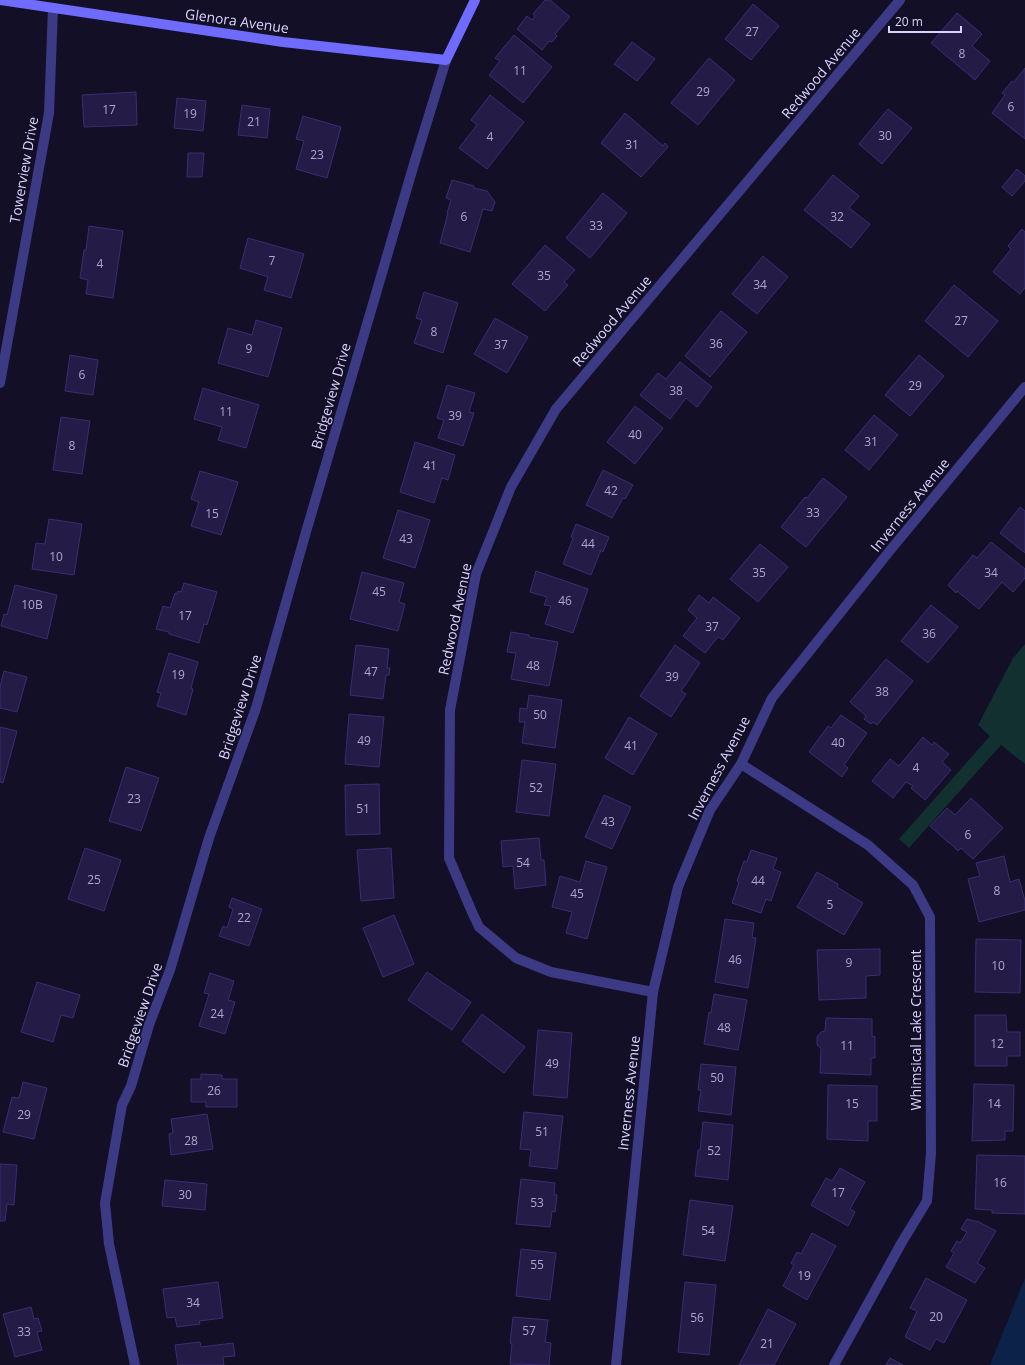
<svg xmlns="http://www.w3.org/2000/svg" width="1025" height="1365" font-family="'Open Sans',sans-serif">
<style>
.green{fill:#12302f}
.water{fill:#0c2248}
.building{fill:#241b47;stroke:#3b2d73}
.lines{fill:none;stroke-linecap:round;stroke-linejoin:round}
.street{stroke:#3d3a85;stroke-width:10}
.secondary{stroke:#6f6bff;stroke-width:10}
.labels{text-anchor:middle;stroke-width:3;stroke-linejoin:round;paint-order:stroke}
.number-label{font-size:12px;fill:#aca6d1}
.street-label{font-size:14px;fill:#d9d4ff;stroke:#130f26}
</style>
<rect width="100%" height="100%" fill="#130f26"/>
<polygon class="green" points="1025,644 1025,764 1001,745 909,848 899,839 990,736 978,725 1013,658"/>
<polygon class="water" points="1025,1278 1025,1365 990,1365"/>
<g class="building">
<polygon points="545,0 550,0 570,17 555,34 557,36 552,42 549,41 542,50 517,29 527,16 532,20 535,16 533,14"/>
<polygon points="753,4 779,26 751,60 725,39"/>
<polygon points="957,13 982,34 972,46 990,61 975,80 931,43"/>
<polygon points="514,35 552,67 523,103 489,75 500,61 495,58"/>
<polygon points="632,42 655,59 637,81 614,64"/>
<polygon points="709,58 735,80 698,125 671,103"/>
<polygon points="1025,68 1025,139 992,113 1005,95 1002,93 1012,81 1014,82"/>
<polygon points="136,92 137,125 84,127 82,95"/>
<polygon points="490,95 524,122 487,169 459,148 477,125 471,120"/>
<polygon points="177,98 206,101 203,131 174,128"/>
<polygon points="242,105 270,109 267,138 238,135"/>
<polygon points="888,109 912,128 882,164 859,144"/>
<polygon points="625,113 663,146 665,143 668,147 641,177 601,143"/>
<polygon points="303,116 341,127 327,178 296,169 304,141 296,139"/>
<polygon points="188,153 204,153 202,177 187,177"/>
<polygon points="1017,169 1025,176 1025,181 1012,196 1002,187"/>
<polygon points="833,175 859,196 849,208 870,224 851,248 804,210"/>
<polygon points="452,180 474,186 474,188 487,191 495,202 492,211 483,209 470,252 440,243 448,213 447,213 451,200 446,198"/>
<polygon points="603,193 627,213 590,258 566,238"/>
<polygon points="89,226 123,231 113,298 86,294 88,280 80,278 84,250 86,250"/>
<polygon points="1022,229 1025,232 1025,288 1020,294 993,272 1011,249 1008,246"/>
<polygon points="248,238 304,254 291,298 264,290 268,277 240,268"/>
<polygon points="545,245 575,270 564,282 568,285 545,311 512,284"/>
<polygon points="763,256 788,277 757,314 732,294"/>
<polygon points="954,285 998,321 968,357 925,321"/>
<polygon points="424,292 458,303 443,353 414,343 422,320 416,318"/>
<polygon points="721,311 747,332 710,377 685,356"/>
<polygon points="495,318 528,337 507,373 474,354"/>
<polygon points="256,320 282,328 268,377 218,363 228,328 252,335"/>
<polygon points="70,355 98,360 93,395 65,391"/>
<polygon points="919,355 944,376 910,416 885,395"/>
<polygon points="680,362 712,387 697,407 686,398 670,419 640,395 658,373 666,379"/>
<polygon points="447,385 475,393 469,412 474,413 463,446 438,438 444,420 437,418"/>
<polygon points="203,388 259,405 246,448 218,440 222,427 194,419"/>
<polygon points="635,406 663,428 635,464 607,442"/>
<polygon points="874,415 898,435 869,470 845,450"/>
<polygon points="61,417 90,421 82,474 53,470"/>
<polygon points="415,442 455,455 448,480 442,478 434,503 400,492"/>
<polygon points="603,470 633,485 625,499 623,498 612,518 586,505"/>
<polygon points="200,471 238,482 221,535 191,526 199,502 191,499"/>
<polygon points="823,478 847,497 806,547 781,527 805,497 807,498"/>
<polygon points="1020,507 1025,511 1025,553 1000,533"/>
<polygon points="398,510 430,520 415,568 383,558"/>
<polygon points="49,519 82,524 74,575 32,569 36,543 45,544"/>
<polygon points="576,524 609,537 603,552 601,550 591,575 563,564 573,538 571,537"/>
<polygon points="991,542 1025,569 1025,578 1013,592 1002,582 979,609 957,591 956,593 948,585 973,555 977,558"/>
<polygon points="760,544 788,567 758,602 730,579"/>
<polygon points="536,571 588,589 573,633 545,624 551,606 544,605 547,597 530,592"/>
<polygon points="362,572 404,583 399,602 405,604 398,631 350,619"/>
<polygon points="184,583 217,592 207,625 204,624 199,643 169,634 169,632 156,629 163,606 170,608 175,593 177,594 178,591 181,592"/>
<polygon points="15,585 57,595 47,639 1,626 4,614 7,615"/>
<polygon points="699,595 709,603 713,597 740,618 723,640 718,637 705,653 683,636 697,618 688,610"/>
<polygon points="931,605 958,627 928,663 901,641"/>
<polygon points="511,632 529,635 529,637 558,642 549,686 511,679 516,653 507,652"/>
<polygon points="356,645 389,649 387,668 390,668 389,675 386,675 383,699 350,695"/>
<polygon points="675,645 700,663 681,691 686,694 671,717 640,696"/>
<polygon points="169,653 198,662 191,688 193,689 186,715 157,706 161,693 157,692"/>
<polygon points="886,659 913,681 877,725 873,722 871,724 864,719 866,716 850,702"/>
<polygon points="4,671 27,677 17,712 0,708 0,687"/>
<polygon points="529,695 562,700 555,748 522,743 525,722 519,722 520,708 527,709"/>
<polygon points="349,714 384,717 379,767 345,764"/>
<polygon points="841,715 867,733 844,765 848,768 842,777 809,752 828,726 831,728"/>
<polygon points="629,717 657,734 633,775 605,758"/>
<polygon points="0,727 17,731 3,783 0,782"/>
<polygon points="923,737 932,745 934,742 949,754 942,762 951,770 925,800 911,788 913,786 906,782 893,798 872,781 890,759 899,766"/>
<polygon points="522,760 556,764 549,816 516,812"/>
<polygon points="126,767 159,778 141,831 109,821"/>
<polygon points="379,784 380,834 346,835 345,785"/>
<polygon points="604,795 631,807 612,849 585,837"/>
<polygon points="971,798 1003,828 973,859 961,848 958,851 950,843 949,843 930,826 947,808 955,815"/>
<polygon points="539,838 541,860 544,860 546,885 515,889 513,866 503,867 501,841"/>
<polygon points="85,848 121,860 104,911 68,899"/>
<polygon points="391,848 394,898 361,901 357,850"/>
<polygon points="751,850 777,858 773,869 781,872 771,901 766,899 761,913 732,903 739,882 737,881 744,861 747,862"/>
<polygon points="1004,856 1010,882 1019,879 1025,901 1025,910 979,922 968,879 980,876 976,863"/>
<polygon points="586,861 607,867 587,939 566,933 572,912 552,907 560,876 580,882"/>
<polygon points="817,872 838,884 837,887 863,903 844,935 797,907"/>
<polygon points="232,898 262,909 249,946 219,936 223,926 227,928 233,909 229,907"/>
<polygon points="394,915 414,964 383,977 363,928"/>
<polygon points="725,919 754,923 752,937 756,938 748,988 715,982"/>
<polygon points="976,939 1021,940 1020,993 975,992"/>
<polygon points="880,949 880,975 866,976 866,998 819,1000 817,950"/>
<polygon points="427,972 471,1002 452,1030 408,1000"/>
<polygon points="210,973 234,981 228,1000 235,1002 225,1034 199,1026 209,994 204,993"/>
<polygon points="37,982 80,995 73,1018 61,1015 53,1042 21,1032"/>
<polygon points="714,994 747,1000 738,1050 704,1044 709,1012 711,1013"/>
<polygon points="482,1014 525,1047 504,1073 462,1041"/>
<polygon points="975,1015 1006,1015 1007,1032 1020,1032 1020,1056 1007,1056 1007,1066 975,1066"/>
<polygon points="826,1018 872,1019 872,1036 875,1037 875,1058 871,1058 871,1075 820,1073 821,1048 817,1045 817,1037 821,1032 825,1031"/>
<polygon points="538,1030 572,1033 567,1098 533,1095"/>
<polygon points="701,1064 736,1067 731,1115 698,1111 701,1090 698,1090"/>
<polygon points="201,1074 222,1075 222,1079 237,1079 237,1107 206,1107 206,1102 191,1102 191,1079 201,1079"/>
<polygon points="23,1082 47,1088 34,1139 3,1132 12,1097 19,1098"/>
<polygon points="974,1084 1014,1085 1013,1131 1005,1131 1005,1140 972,1141"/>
<polygon points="828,1085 877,1086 877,1121 868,1121 868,1141 827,1139"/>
<polygon points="524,1112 563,1116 557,1169 529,1166 531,1150 520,1149"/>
<polygon points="207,1114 213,1149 171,1155 169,1134 173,1133 171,1119"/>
<polygon points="703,1122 733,1125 728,1180 695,1176 698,1150 700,1150"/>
<polygon points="977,1155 1025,1156 1025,1214 992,1213 992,1210 975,1209"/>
<polygon points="0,1164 17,1165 14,1205 7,1204 5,1221 0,1221"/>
<polygon points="840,1168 865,1182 850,1209 855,1212 848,1226 811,1205 826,1178 832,1181"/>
<polygon points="521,1179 555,1183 554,1195 557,1195 555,1212 552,1211 550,1227 516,1224"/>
<polygon points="165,1180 207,1184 205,1210 162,1206"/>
<polygon points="690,1200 733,1206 725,1261 683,1255"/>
<polygon points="967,1219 979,1222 996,1231 977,1263 985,1268 975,1283 946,1267 954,1253 951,1251 957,1241 960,1243 967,1232 961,1229"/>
<polygon points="812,1233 836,1246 807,1300 783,1286 794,1265 791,1263 797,1252 801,1254"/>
<polygon points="521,1249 556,1253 550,1300 516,1296"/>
<polygon points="926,1278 967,1300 944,1343 936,1339 930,1350 905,1337 917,1311 910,1308"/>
<polygon points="218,1282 223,1318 199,1321 200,1324 177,1327 175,1317 167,1318 163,1289"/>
<polygon points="685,1282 716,1285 709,1355 678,1352"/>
<polygon points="31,1307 34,1319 38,1318 42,1331 37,1332 42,1350 15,1357 3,1314"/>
<polygon points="768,1309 796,1324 774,1365 739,1365"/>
<polygon points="513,1317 548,1320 545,1342 551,1343 549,1365 510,1364 512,1343 510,1343"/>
<polygon points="200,1342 201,1347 233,1343 235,1356 223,1357 224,1365 178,1365 175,1345"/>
<polygon points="890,1358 903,1365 886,1365"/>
</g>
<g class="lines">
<g class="street">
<polyline points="0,383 49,113 53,8"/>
<polyline points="741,764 868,845 913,885 930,917 931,1153 927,1201 902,1242 834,1365"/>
<polyline points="653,992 551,972 516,958 479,927 472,912 449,858 450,710 476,574 511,487 556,409 900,0"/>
<polyline points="135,1365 109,1244 105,1203 122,1105 131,1086 149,1025 170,970 209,838 256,708 306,532 414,164 446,60"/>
<polyline points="616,1365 653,992 678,887 710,810 741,764 772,698 892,548 1025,387"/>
</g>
<polyline class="secondary" points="0,0 283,42 446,60 475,0"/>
</g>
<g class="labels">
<g class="number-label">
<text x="752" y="36">27</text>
<text x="962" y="58">8</text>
<text x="520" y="75">11</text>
<text x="703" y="96">29</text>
<text x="1011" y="111">6</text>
<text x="109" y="114">17</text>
<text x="190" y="118">19</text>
<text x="254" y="126">21</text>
<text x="885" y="140">30</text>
<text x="490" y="141">4</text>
<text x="632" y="149">31</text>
<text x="317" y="159">23</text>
<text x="464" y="221">6</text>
<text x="837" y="221">32</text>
<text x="596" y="230">33</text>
<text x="272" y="265">7</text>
<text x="100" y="268">4</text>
<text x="544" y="280">35</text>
<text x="760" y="289">34</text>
<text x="961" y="325">27</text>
<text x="434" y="336">8</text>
<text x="716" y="348">36</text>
<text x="501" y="349">37</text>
<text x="249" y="353">9</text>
<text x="82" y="379">6</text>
<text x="915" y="390">29</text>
<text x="676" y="395">38</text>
<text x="226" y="416">11</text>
<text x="455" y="420">39</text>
<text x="635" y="439">40</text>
<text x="871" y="446">31</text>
<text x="72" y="450">8</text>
<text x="430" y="470">41</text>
<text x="611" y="495">42</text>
<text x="813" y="517">33</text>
<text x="212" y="518">15</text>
<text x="406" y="543">43</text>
<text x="588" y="548">44</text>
<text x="56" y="561">10</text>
<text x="759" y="577">35</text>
<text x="991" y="577">34</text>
<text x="379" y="596">45</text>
<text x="565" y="605">46</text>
<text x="32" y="609">10B</text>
<text x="185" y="620">17</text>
<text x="712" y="631">37</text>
<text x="929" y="638">36</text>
<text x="533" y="670">48</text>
<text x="371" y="676">47</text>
<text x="178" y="679">19</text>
<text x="672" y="681">39</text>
<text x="882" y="696">38</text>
<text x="540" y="719">50</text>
<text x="364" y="745">49</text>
<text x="838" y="747">40</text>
<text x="631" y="750">41</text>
<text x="916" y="772">4</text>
<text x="536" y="792">52</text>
<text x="134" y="803">23</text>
<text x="363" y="813">51</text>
<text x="608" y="826">43</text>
<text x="968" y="839">6</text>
<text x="523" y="867">54</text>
<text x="94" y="884">25</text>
<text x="758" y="885">44</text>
<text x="997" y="895">8</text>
<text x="577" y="898">45</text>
<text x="830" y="909">5</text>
<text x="244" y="922">22</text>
<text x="735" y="964">46</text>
<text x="849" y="967">9</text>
<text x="998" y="970">10</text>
<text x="217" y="1018">24</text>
<text x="724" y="1032">48</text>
<text x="997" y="1048">12</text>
<text x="847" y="1050">11</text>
<text x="552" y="1068">49</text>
<text x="717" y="1082">50</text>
<text x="214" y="1095">26</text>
<text x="852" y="1108">15</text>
<text x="994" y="1108">14</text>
<text x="24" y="1119">29</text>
<text x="542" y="1136">51</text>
<text x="191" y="1145">28</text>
<text x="714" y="1155">52</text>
<text x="1000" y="1187">16</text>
<text x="838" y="1197">17</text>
<text x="185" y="1199">30</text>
<text x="537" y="1207">53</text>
<text x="708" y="1235">54</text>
<text x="537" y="1269">55</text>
<text x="804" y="1280">19</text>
<text x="193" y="1307">34</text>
<text x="936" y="1321">20</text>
<text x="697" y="1322">56</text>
<text x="529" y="1335">57</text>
<text x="24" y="1336">33</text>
<text x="767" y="1348">21</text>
</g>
<g class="street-label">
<text transform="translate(237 21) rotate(8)" y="5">Glenora Avenue</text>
<text transform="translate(821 73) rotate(-50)" y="5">Redwood Avenue</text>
<text transform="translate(24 170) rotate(-80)" y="5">Towerview Drive</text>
<text transform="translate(612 321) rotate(-50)" y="5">Redwood Avenue</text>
<text transform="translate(331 396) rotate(-74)" y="5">Bridgeview Drive</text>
<text transform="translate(910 505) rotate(-51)" y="5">Inverness Avenue</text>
<text transform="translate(455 619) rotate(-78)" y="5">Redwood Avenue</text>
<text transform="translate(240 707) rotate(-72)" y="5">Bridgeview Drive</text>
<text transform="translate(719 768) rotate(-62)" y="5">Inverness Avenue</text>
<text transform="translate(140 1015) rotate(-71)" y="5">Bridgeview Drive</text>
<text transform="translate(916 1030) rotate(-90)" y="5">Whimsical Lake Crescent</text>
<text transform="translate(629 1093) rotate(-84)" y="5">Inverness Avenue</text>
</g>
</g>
<path d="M889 26v6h72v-6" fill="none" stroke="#d9d4ff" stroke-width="2"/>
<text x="895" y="26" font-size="12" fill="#d9d4ff" stroke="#130f26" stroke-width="3" paint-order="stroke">20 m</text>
</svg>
